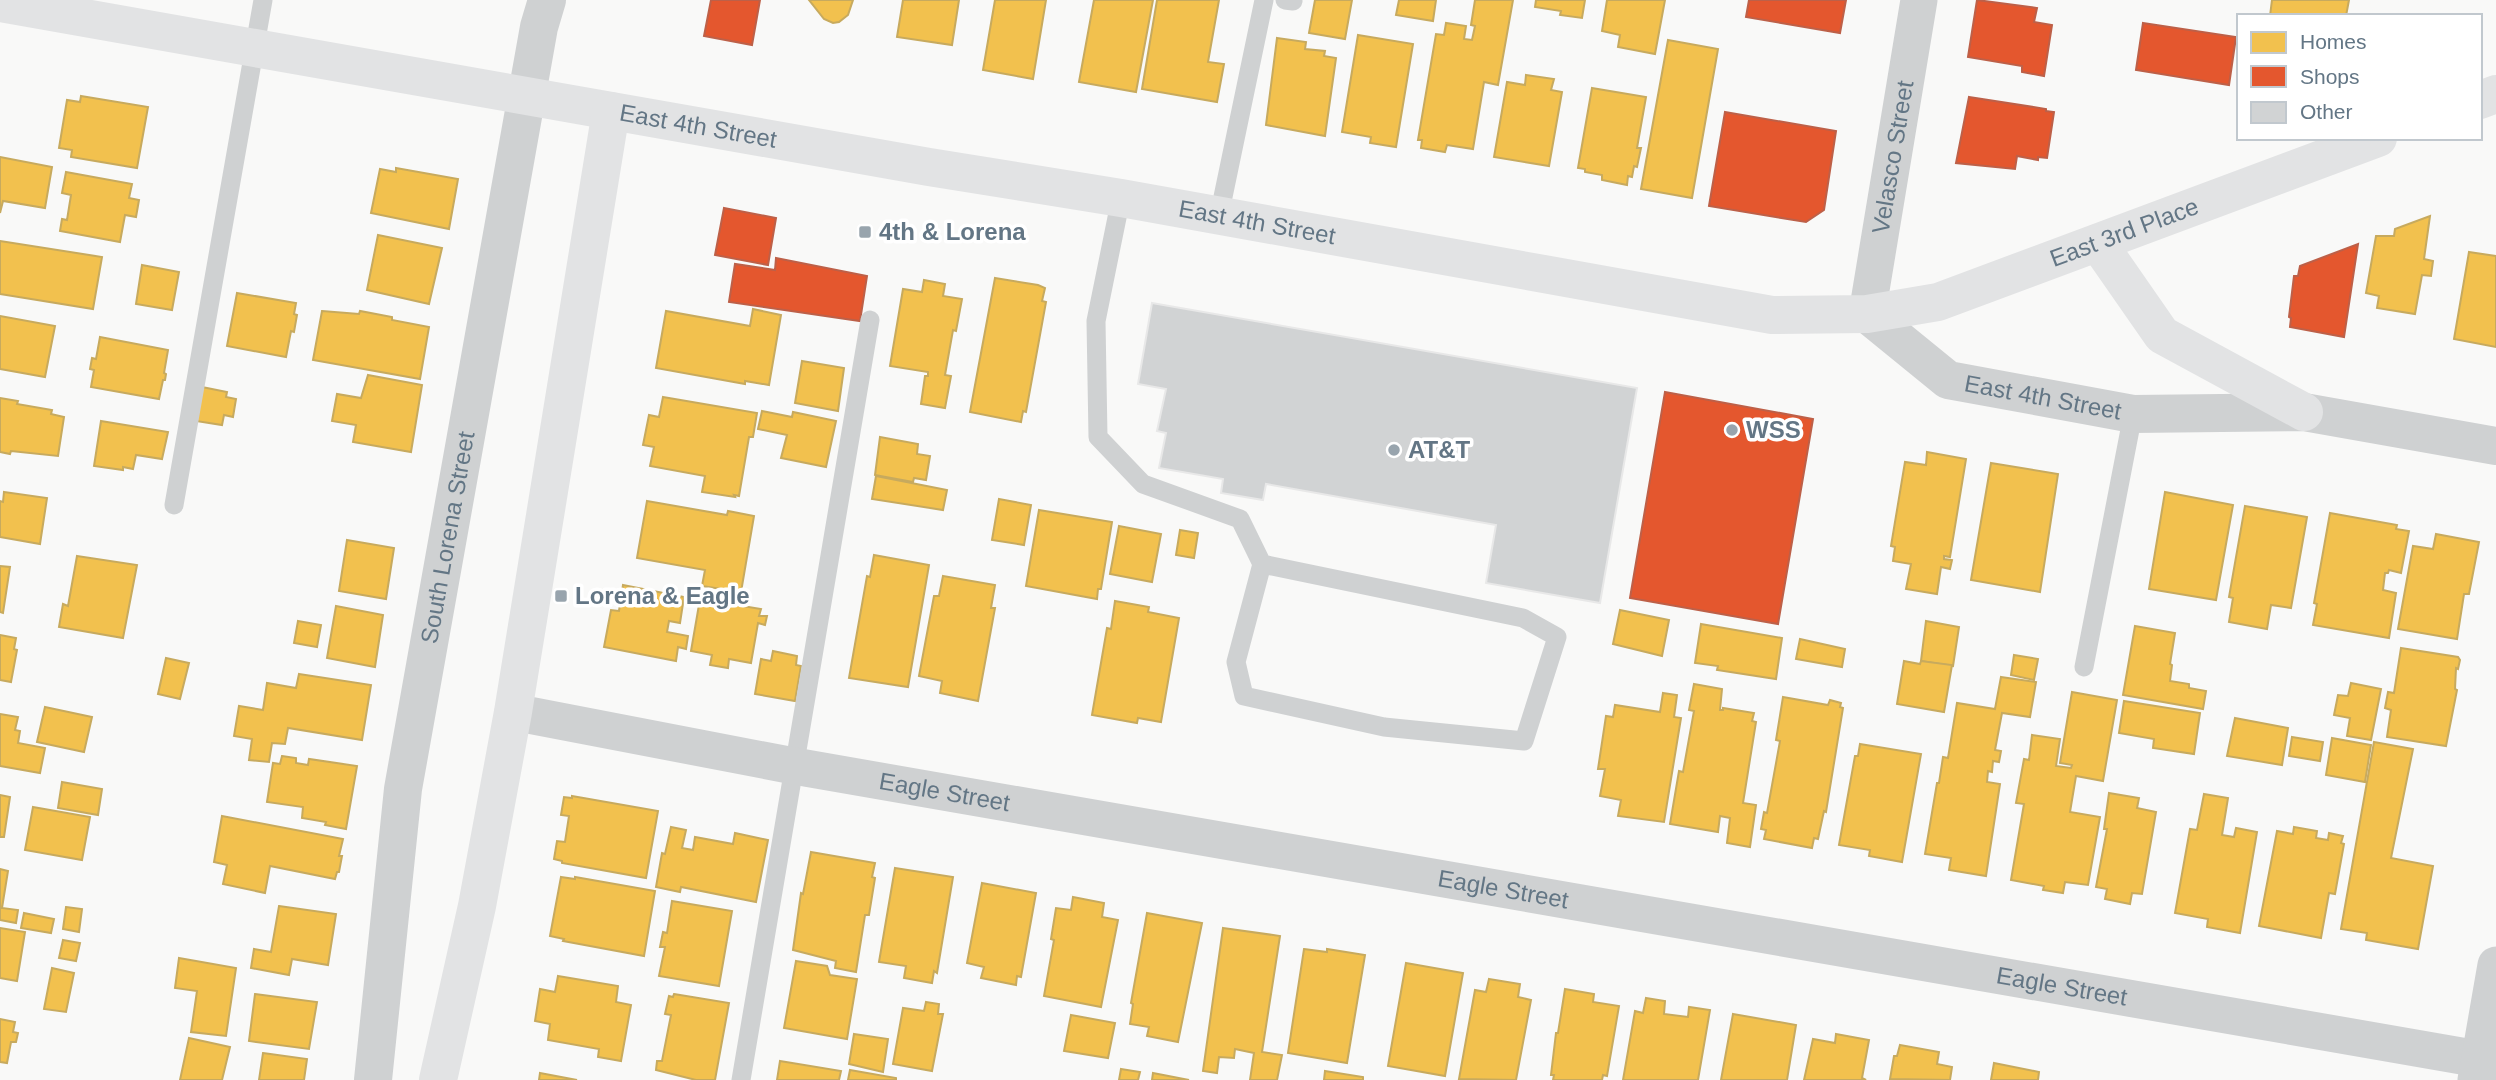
<svg xmlns="http://www.w3.org/2000/svg" width="2496" height="1080" font-family="Arial,sans-serif">
<style>
.homes{fill:#f2c14e;stroke:#c7aa5e;stroke-width:2}
.shops{fill:#e4572e;stroke:#bd6048;stroke-width:2}
.building{fill:#d1d3d4;stroke:#e8e8e8;stroke-width:2}
.lines{fill:none;stroke-linecap:round;stroke-linejoin:round}
.service{stroke:#cfd1d2;stroke-width:19}
.minor{stroke:#cfd1d2;stroke-width:37}
.tertiary{stroke:#cfd1d2;stroke-width:38}
.secondary{stroke:#e2e3e4;stroke-width:38}
.poi-dot{fill:#98a4ad;stroke:#fff;stroke-width:2.5}
.labels{text-anchor:middle;stroke-width:7;stroke-linejoin:round;paint-order:stroke}
.street-label{font-size:24px;fill:#637685;stroke:#fff}
.poi-label{font-size:24px;font-weight:bold;fill:#637685;stroke:#fff;text-anchor:start}
</style>
<rect width="100%" height="100%" fill="#f9f9f8"/>
<g class="homes">
<polygon points="809,0 853,0 848,15 839,22 833,23 824,19"/>
<polygon points="903,0 959,0 952,45 897,37"/>
<polygon points="995,0 1046,0 1033,79 983,70"/>
<polygon points="1094,0 1153,0 1136,92 1079,82"/>
<polygon points="1157,0 1219,0 1208,62 1224,64 1217,102 1142,89"/>
<polygon points="1315,0 1352,0 1345,39 1309,33"/>
<polygon points="1399,0 1436,0 1433,21 1396,15"/>
<polygon points="1475,0 1513,0 1498,85 1484,82 1473,149 1447,145 1445,152 1421,148 1422,140 1418,140 1436,34 1444,35 1446,23 1466,26 1464,39 1472,40 1475,26 1471,25"/>
<polygon points="1536,0 1585,0 1582,18 1560,15 1561,11 1535,7"/>
<polygon points="1607,0 1665,0 1655,54 1618,47 1620,35 1602,31"/>
<polygon points="2272,0 2349,0 2346,16 2270,16"/>
<polygon points="1358,35 1413,44 1396,147 1370,143 1371,137 1342,132"/>
<polygon points="1277,38 1306,42 1305,49 1325,51 1324,56 1336,58 1325,136 1266,125"/>
<polygon points="1668,40 1718,49 1692,198 1641,189"/>
<polygon points="1526,75 1554,79 1551,90 1562,92 1549,166 1494,157 1507,82 1525,85"/>
<polygon points="1592,88 1646,97 1637,148 1641,148 1637,167 1634,166 1632,177 1628,176 1627,185 1602,180 1602,175 1585,172 1585,169 1578,168"/>
<polygon points="81,96 148,107 137,168 71,157 72,150 59,148 67,100 80,102"/>
<polygon points="0,157 52,167 45,208 3,201 0,213"/>
<polygon points="396,168 458,179 449,229 371,213 380,169 396,172"/>
<polygon points="66,172 132,184 129,198 139,200 136,217 125,215 120,242 60,231 62,219 67,220 71,195 62,193"/>
<polygon points="2430,216 2424,259 2433,261 2431,276 2422,275 2415,314 2377,308 2379,296 2366,293 2376,236 2394,236 2395,229"/>
<polygon points="378,235 442,248 429,304 367,290"/>
<polygon points="0,241 102,257 93,309 0,294"/>
<polygon points="2469,252 2496,256 2496,347 2454,339"/>
<polygon points="142,265 179,272 172,310 136,304"/>
<polygon points="995,278 1038,285 1045,288 1042,301 1046,302 1026,412 1023,411 1021,422 970,412"/>
<polygon points="924,280 945,284 943,296 962,299 956,331 953,330 945,375 951,376 945,408 921,404 925,376 928,376 928,372 890,366 903,289 922,292"/>
<polygon points="237,293 296,303 294,314 297,315 294,332 291,331 286,357 227,346"/>
<polygon points="753,309 781,315 769,385 745,381 745,384 656,368 666,311 750,326"/>
<polygon points="322,311 359,314 360,311 392,317 392,320 429,327 420,379 313,360"/>
<polygon points="0,316 55,326 45,377 0,369"/>
<polygon points="100,337 168,350 164,373 166,374 165,380 163,380 159,399 91,387 94,370 90,369 92,358 96,359"/>
<polygon points="802,361 844,368 838,411 795,403"/>
<polygon points="368,375 422,385 411,452 353,442 356,425 332,421 337,394 361,398"/>
<polygon points="202,387 227,392 226,397 236,399 233,417 224,415 222,425 196,421"/>
<polygon points="663,397 757,413 753,437 749,437 739,496 734,495 735,497 702,492 705,476 650,466 654,447 643,445 649,415 659,417"/>
<polygon points="0,398 18,401 17,404 52,410 51,414 64,417 58,456 11,451 10,454 0,452"/>
<polygon points="762,411 792,417 793,412 836,421 826,467 781,458 787,435 758,429"/>
<polygon points="101,421 168,432 162,459 136,455 133,469 123,467 123,470 94,466"/>
<polygon points="880,437 918,444 917,454 930,456 926,480 914,478 913,482 875,475"/>
<polygon points="1927,452 1966,459 1950,557 1944,556 1944,559 1952,560 1950,569 1941,567 1937,594 1906,589 1911,564 1893,561 1895,547 1891,546 1905,462 1926,465"/>
<polygon points="1991,463 2058,474 2040,592 1971,580"/>
<polygon points="876,476 947,490 943,510 872,499"/>
<polygon points="4,492 47,498 40,544 0,537 0,501 3,502"/>
<polygon points="2165,492 2233,505 2216,600 2149,589"/>
<polygon points="999,499 1031,505 1024,545 992,540"/>
<polygon points="647,501 727,515 728,511 754,516 741,592 702,586 705,570 637,558"/>
<polygon points="2245,506 2307,517 2291,608 2271,605 2267,629 2229,622 2233,598 2229,597"/>
<polygon points="1039,510 1112,522 1101,589 1098,589 1097,599 1026,586"/>
<polygon points="2330,513 2397,525 2396,529 2409,531 2401,573 2389,570 2388,573 2385,573 2383,590 2396,593 2389,638 2313,625 2317,604 2314,603"/>
<polygon points="1119,526 1161,534 1152,582 1110,574"/>
<polygon points="1180,530 1198,533 1194,558 1176,555"/>
<polygon points="2436,534 2479,542 2469,594 2464,594 2457,639 2398,629 2413,546 2433,549"/>
<polygon points="347,540 394,548 386,599 339,591"/>
<polygon points="874,555 929,565 908,687 849,678 867,576 870,577"/>
<polygon points="77,556 137,565 123,638 59,627 63,604 68,606"/>
<polygon points="0,566 10,567 3,613 0,612"/>
<polygon points="943,576 995,585 991,608 995,608 978,701 940,693 942,681 919,676 934,596 939,596"/>
<polygon points="623,585 684,597 680,623 669,621 667,632 688,636 686,649 678,647 676,661 604,647 611,610 619,611"/>
<polygon points="700,599 761,609 759,616 767,616 765,625 758,623 751,663 729,659 728,668 710,665 712,655 691,651"/>
<polygon points="1115,601 1149,607 1148,612 1179,618 1161,722 1138,718 1137,723 1092,715 1107,628 1111,629"/>
<polygon points="336,606 383,615 375,667 327,658"/>
<polygon points="1620,610 1669,620 1662,656 1613,644"/>
<polygon points="298,621 321,625 317,647 294,643"/>
<polygon points="1926,621 1959,627 1953,666 1921,661"/>
<polygon points="1701,624 1782,638 1776,679 1717,670 1718,666 1695,663"/>
<polygon points="2135,626 2175,633 2170,664 2172,665 2170,681 2189,684 2189,688 2206,691 2203,709 2123,695"/>
<polygon points="0,635 16,638 14,649 17,650 11,682 0,680"/>
<polygon points="1800,639 1845,649 1842,667 1796,659"/>
<polygon points="2401,648 2458,657 2460,660 2458,669 2456,668 2455,689 2457,690 2446,746 2387,737 2391,710 2385,708 2388,692 2394,693"/>
<polygon points="773,651 797,656 796,665 801,666 795,701 755,694 761,659 771,661"/>
<polygon points="2014,655 2038,659 2034,680 2011,675"/>
<polygon points="166,658 189,663 180,699 158,694"/>
<polygon points="1904,661 1920,664 1921,661 1952,665 1944,712 1897,704"/>
<polygon points="299,674 371,685 362,740 288,728 285,744 272,743 269,762 249,760 252,739 234,736 239,706 263,710 267,683 296,688"/>
<polygon points="2001,677 2036,682 2030,717 2002,713 1995,750 2001,751 1999,762 1993,761 1992,772 1988,771 1987,782 2000,784 1986,876 1949,870 1951,858 1925,854 1937,783 1939,783 1943,757 1948,758 1957,703 1995,709"/>
<polygon points="2351,683 2381,689 2371,740 2347,736 2350,718 2334,715 2338,695 2348,696"/>
<polygon points="1694,684 1722,689 1720,710 1723,710 1723,708 1754,713 1752,721 1756,722 1743,803 1756,805 1750,847 1727,843 1730,818 1720,816 1718,832 1670,824 1679,771 1683,772 1694,711 1689,710"/>
<polygon points="2072,692 2117,700 2103,781 2076,776 2070,812 2100,817 2088,885 2065,882 2063,893 2043,890 2044,886 2011,880 2024,804 2016,803 2024,759 2029,760 2032,735 2060,739 2056,766 2071,768 2072,765 2060,763"/>
<polygon points="1663,693 1677,695 1674,717 1681,718 1664,822 1618,816 1621,800 1600,796 1605,769 1598,769 1606,716 1613,717 1615,705 1660,712"/>
<polygon points="1783,697 1828,705 1830,700 1841,703 1840,707 1843,708 1826,812 1824,811 1818,839 1814,838 1812,848 1764,839 1766,830 1761,829 1764,812 1767,813 1780,741 1776,740"/>
<polygon points="2124,701 2200,713 2194,754 2153,748 2154,739 2119,733"/>
<polygon points="45,707 92,717 84,752 37,742"/>
<polygon points="0,714 18,717 15,730 20,731 18,743 45,748 40,773 0,766"/>
<polygon points="2235,718 2288,728 2282,765 2227,756"/>
<polygon points="2292,737 2323,742 2320,761 2289,756"/>
<polygon points="2332,738 2371,745 2365,782 2326,775"/>
<polygon points="2374,742 2413,749 2391,858 2433,866 2418,949 2366,940 2367,933 2341,929"/>
<polygon points="1860,744 1921,754 1902,862 1869,856 1870,850 1839,845 1855,756 1858,756"/>
<polygon points="282,756 296,758 296,763 308,765 309,759 357,766 346,829 325,825 326,822 302,818 303,807 267,802 273,763 280,764"/>
<polygon points="62,782 102,789 98,815 58,808"/>
<polygon points="2109,793 2139,798 2137,808 2156,812 2142,894 2132,893 2130,904 2105,899 2107,889 2096,887 2107,829 2104,829"/>
<polygon points="2204,794 2228,798 2222,835 2234,837 2236,828 2257,832 2240,933 2207,927 2208,919 2175,913 2190,829 2197,830"/>
<polygon points="0,795 10,797 4,837 0,837"/>
<polygon points="572,796 658,811 646,878 562,863 562,861 554,859 557,841 565,842 569,816 561,815 564,797 572,798"/>
<polygon points="33,807 90,817 82,860 25,850"/>
<polygon points="222,816 343,839 339,856 342,856 339,872 337,872 335,879 270,866 265,893 223,884 227,865 214,862"/>
<polygon points="671,827 686,830 682,848 693,850 695,837 733,844 735,833 768,840 756,902 681,887 680,892 656,887 662,853 665,854"/>
<polygon points="2294,827 2317,831 2316,838 2328,840 2329,833 2343,836 2341,843 2344,844 2335,894 2329,893 2321,938 2259,926 2277,831 2293,834"/>
<polygon points="811,852 875,863 872,877 875,878 869,915 865,915 856,972 835,968 836,961 793,950 801,893 803,894"/>
<polygon points="895,868 953,877 937,973 934,971 932,983 904,978 906,966 879,962"/>
<polygon points="0,869 8,871 2,908 18,910 16,923 0,920"/>
<polygon points="561,877 575,879 575,877 655,891 644,956 563,941 564,939 550,936"/>
<polygon points="982,883 1036,893 1021,977 1017,976 1016,985 981,978 984,967 967,963"/>
<polygon points="1073,897 1104,903 1102,917 1118,920 1101,1007 1044,996 1054,940 1051,939 1056,908 1071,910"/>
<polygon points="672,901 732,911 719,986 659,976 665,947 660,947 663,932 667,933"/>
<polygon points="279,906 336,914 328,965 292,959 289,975 251,968 254,949 271,952"/>
<polygon points="66,907 82,909 79,932 63,929"/>
<polygon points="24,913 54,919 51,933 21,928"/>
<polygon points="1147,913 1202,923 1178,1042 1147,1036 1149,1027 1130,1024 1133,1004 1131,1003"/>
<polygon points="0,928 25,932 17,981 0,978"/>
<polygon points="1223,928 1280,936 1262,1052 1282,1055 1277,1080 1250,1080 1254,1053 1235,1049 1234,1058 1219,1057 1217,1073 1203,1071"/>
<polygon points="63,940 80,943 76,961 59,958"/>
<polygon points="1304,949 1327,952 1327,949 1365,955 1347,1063 1288,1053"/>
<polygon points="179,958 236,968 226,1036 191,1032 197,991 175,988"/>
<polygon points="796,961 827,966 830,975 857,979 847,1039 784,1028"/>
<polygon points="1406,963 1463,973 1445,1076 1388,1066"/>
<polygon points="52,968 74,973 66,1012 44,1009"/>
<polygon points="558,976 618,986 616,1002 631,1005 621,1061 598,1057 599,1049 548,1040 550,1024 535,1021 540,989 555,992"/>
<polygon points="1489,979 1520,984 1518,997 1531,1000 1516,1080 1459,1079 1475,990 1486,992"/>
<polygon points="1565,989 1594,994 1593,1002 1619,1006 1607,1076 1603,1075 1602,1080 1553,1080 1554,1075 1551,1075 1556,1033 1558,1033"/>
<polygon points="255,994 317,1002 309,1049 249,1041"/>
<polygon points="674,994 729,1003 715,1080 696,1080 656,1070 657,1061 662,1061 671,1015 665,1014 669,996 673,997"/>
<polygon points="1646,998 1665,1001 1664,1014 1688,1017 1689,1007 1710,1010 1698,1080 1623,1080 1635,1011 1643,1013"/>
<polygon points="926,1002 939,1004 938,1014 943,1014 932,1071 893,1064 903,1008 924,1011"/>
<polygon points="1733,1014 1796,1025 1787,1080 1721,1080"/>
<polygon points="1071,1015 1115,1023 1108,1058 1064,1051"/>
<polygon points="0,1019 15,1022 13,1032 18,1033 16,1042 11,1042 7,1063 0,1062"/>
<polygon points="854,1034 888,1039 883,1072 849,1064"/>
<polygon points="1836,1034 1869,1040 1862,1078 1866,1080 1804,1080 1813,1039 1835,1043"/>
<polygon points="189,1038 230,1047 222,1080 180,1080"/>
<polygon points="1900,1045 1939,1052 1937,1064 1952,1067 1950,1080 1890,1079 1894,1056 1897,1056"/>
<polygon points="263,1053 307,1059 304,1080 259,1080"/>
<polygon points="780,1061 841,1071 839,1080 777,1080"/>
<polygon points="1994,1063 2039,1072 2038,1080 1991,1080"/>
<polygon points="1121,1069 1140,1072 1138,1080 1119,1080"/>
<polygon points="850,1070 896,1078 896,1080 848,1080"/>
<polygon points="1325,1071 1363,1077 1363,1080 1324,1080"/>
<polygon points="540,1073 577,1080 539,1080"/>
<polygon points="1153,1073 1189,1080 1152,1080"/>
</g>
<g class="shops">
<polygon points="711,0 760,0 752,45 704,36"/>
<polygon points="1749,0 1846,0 1840,33 1746,17"/>
<polygon points="1977,0 2037,8 2034,22 2052,25 2044,76 2022,72 2022,66 1968,57"/>
<polygon points="2143,23 2236,37 2229,85 2136,70"/>
<polygon points="1969,97 2046,109 2046,111 2054,112 2047,158 2038,157 2038,160 2017,156 2015,169 1956,163"/>
<polygon points="1725,112 1836,131 1824,210 1806,222 1709,206"/>
<polygon points="724,208 776,218 768,265 715,255"/>
<polygon points="2358,244 2344,337 2290,327 2291,318 2289,317 2294,276 2298,276 2300,266"/>
<polygon points="776,258 867,276 860,321 729,302 735,264 775,270"/>
<polygon points="1665,392 1813,419 1778,624 1630,598"/>
</g>
<polygon class="building" points="1152,303 1637,388 1600,603 1486,583 1496,525 1266,484 1263,500 1221,493 1223,479 1159,468 1166,433 1157,431 1166,389 1138,384"/>
<g class="lines">
<g class="service">
<polyline points="1285,0 1293,1"/>
<polyline points="1121,198 1096,321 1098,437 1143,484 1240,519 1262,564 1236,662 1244,696 1384,727 1524,741 1557,637 1523,618 1262,564"/>
<polyline points="1219,216 1264,0"/>
<polyline points="174,505 263,0"/>
<polyline points="2084,667 2133,414"/>
<polyline points="741,1080 870,320"/>
</g>
<g class="minor">
<path id="s1" d="M1867,314L1919,0"/>
<path id="s2" d="M513,712L794,766L2496,1062"/>
<polyline points="2476,1080 2496,965"/>
</g>
<g class="tertiary">
<path id="s3" d="M1867,314L1948,380L2133,414L2304,412L2496,446"/>
<path id="s4" d="M373,1080L403,789L539,27L547,0"/>
</g>
<g class="secondary">
<path id="s5" d="M0,3L929,167L1121,198L1772,315L1867,314L1938,302L2378,138"/>
<polyline points="2480,100 2496,94"/>
<polyline points="2098,243 2162,335 2304,412"/>
<polyline points="438,1080 477,906 513,712 611,111"/>
</g>
</g>
<g class="poi-dot">
<rect x="858" y="225" width="14" height="14" rx="3.5"/>
<circle cx="1732" cy="430" r="7"/>
<circle cx="1394" cy="450" r="7"/>
<rect x="554" y="589" width="14" height="14" rx="3.5"/>
</g>
<g class="labels">
<g class="street-label">
<text dy="8" stroke="none"><textPath href="#s5" startOffset="709">East 4th Street</textPath></text>
<text dy="8" stroke="none"><textPath href="#s1" startOffset="159">Velasco Street</textPath></text>
<text dy="8" stroke="none"><textPath href="#s5" startOffset="1276">East 4th Street</textPath></text>
<text dy="8" stroke="none"><textPath href="#s5" startOffset="2165">East 3rd Place</textPath></text>
<text dy="8" stroke="none"><textPath href="#s3" startOffset="201">East 4th Street</textPath></text>
<text dy="8" stroke="none"><textPath href="#s4" startOffset="548">South Lorena Street</textPath></text>
<text dy="8" stroke="none"><textPath href="#s2" startOffset="439">Eagle Street</textPath></text>
<text dy="8" stroke="none"><textPath href="#s2" startOffset="1006">Eagle Street</textPath></text>
<text dy="8" stroke="none"><textPath href="#s2" startOffset="1573">Eagle Street</textPath></text>
</g>
<g class="poi-label">
<text x="879" y="240">4th &amp; Lorena</text>
<text x="1746" y="438">WSS</text>
<text x="1408" y="458">AT&amp;T</text>
<text x="575" y="604">Lorena &amp; Eagle</text>
</g>
</g>
<rect x="2237" y="14" width="245" height="126" fill="#ffffff" stroke="#c1c8ce" stroke-width="2"/>
<rect x="2251" y="32" width="35" height="21" fill="#f2c14e" stroke="#c1c8ce" stroke-width="2"/>
<text x="2300" y="49" font-size="21" fill="#637685">Homes</text>
<rect x="2251" y="66" width="35" height="21" fill="#e4572e" stroke="#c1c8ce" stroke-width="2"/>
<text x="2300" y="84" font-size="21" fill="#637685">Shops</text>
<rect x="2251" y="102" width="35" height="21" fill="#d1d3d4" stroke="#c1c8ce" stroke-width="2"/>
<text x="2300" y="119" font-size="21" fill="#637685">Other</text>
</svg>
